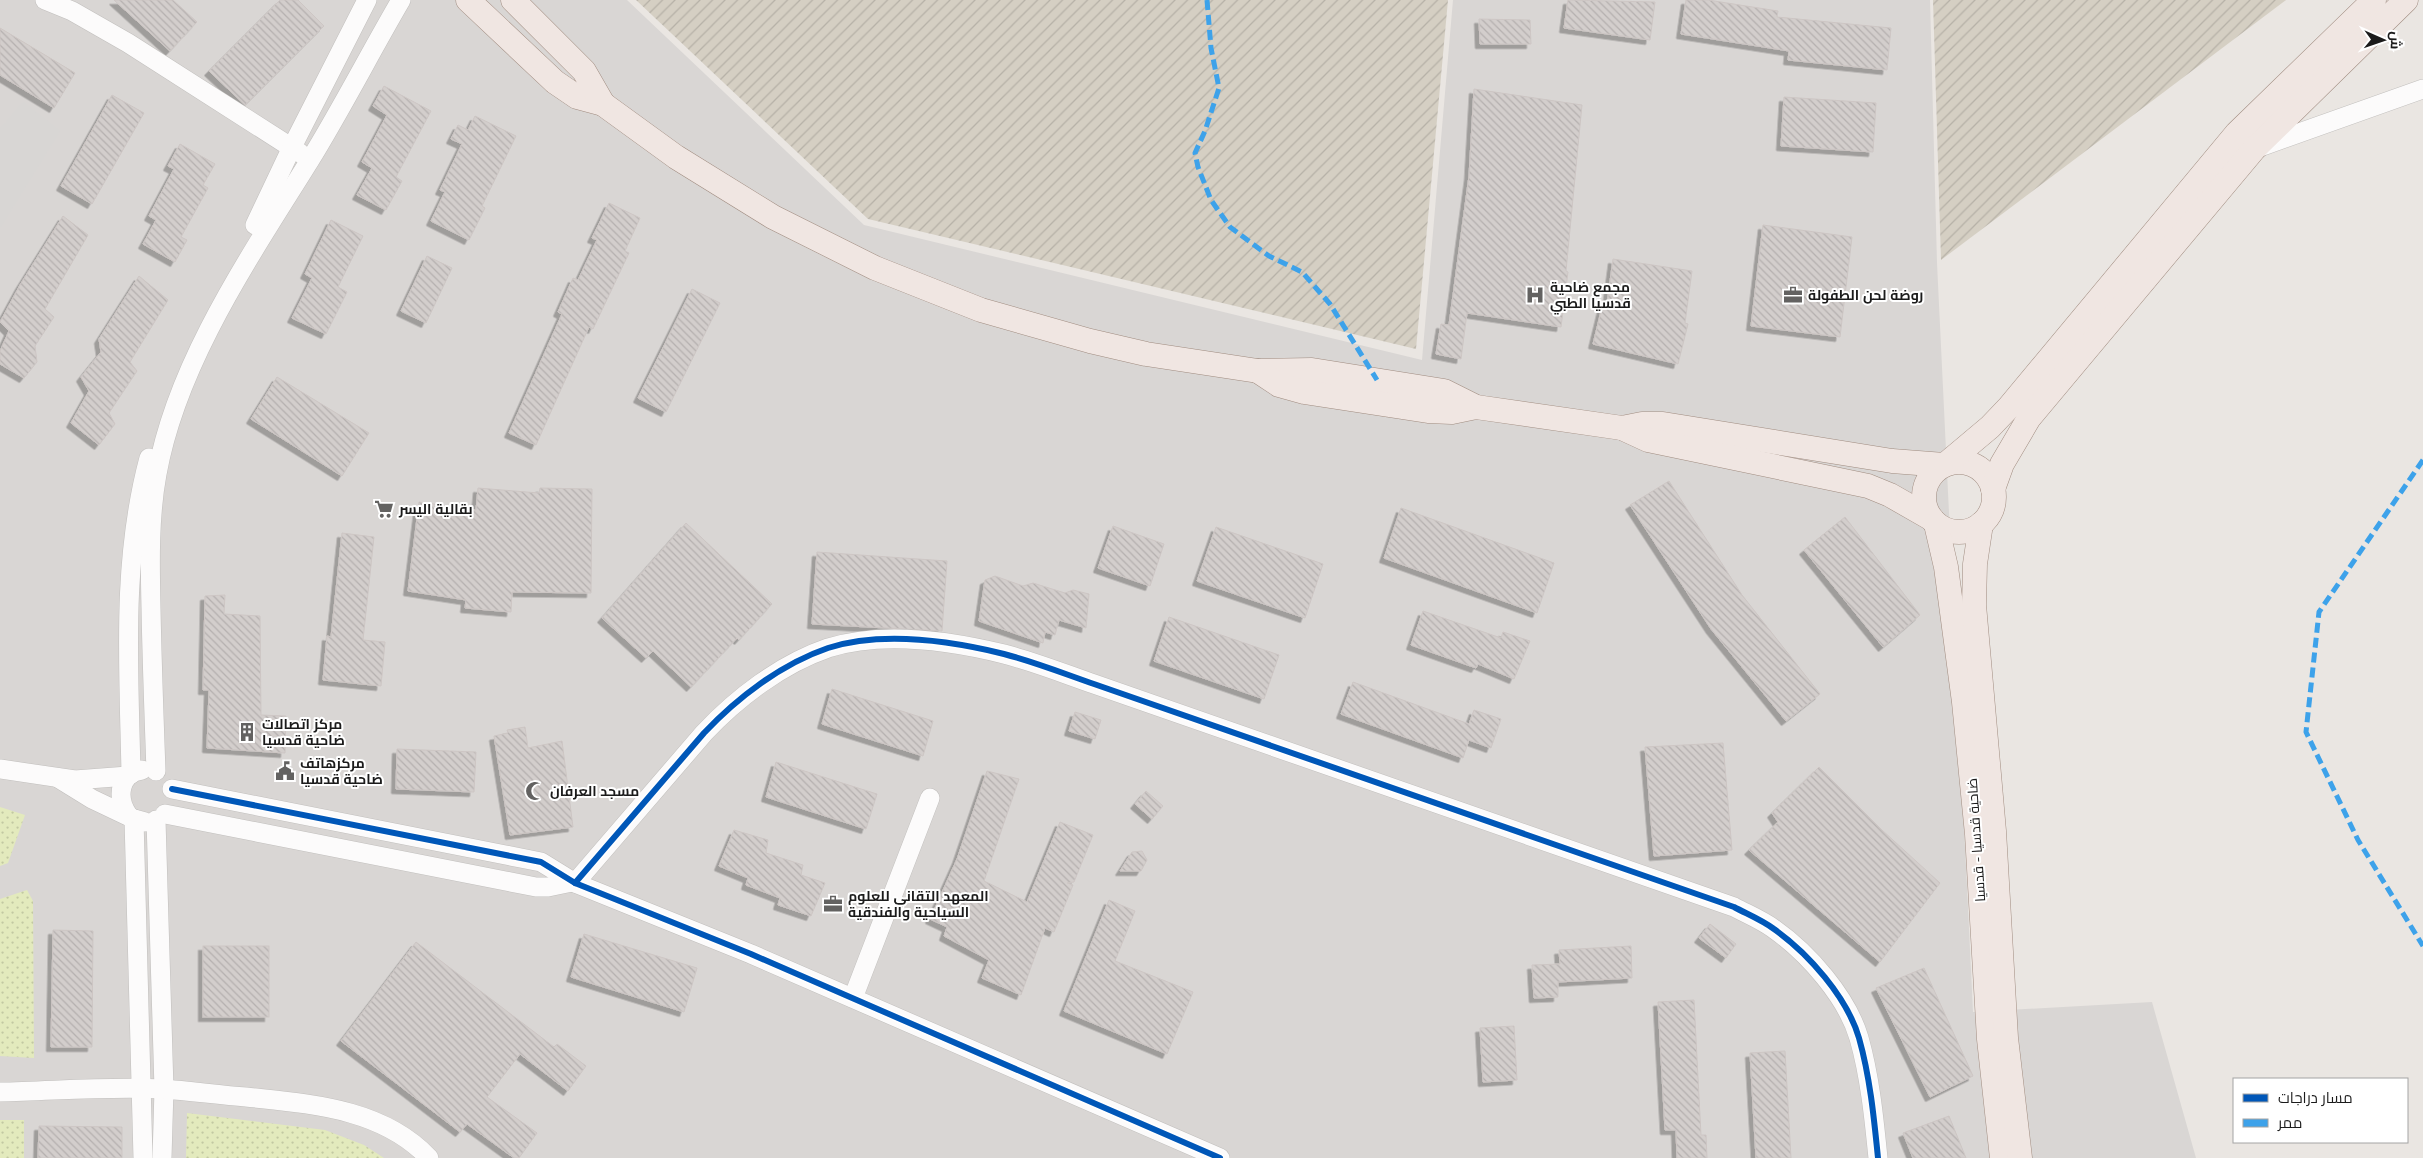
<svg xmlns="http://www.w3.org/2000/svg" width="2423" height="1158" font-family="'Nunito Sans',Cairo,sans-serif">
<style>
.residential{fill:#d9d6d4}
.religious{fill:#d8d6d4}
.construction{fill:url(#construction-furrows)}
.grass{fill:url(#grass-dots)}
.building{fill:url(#building-back-hatch);stroke:#cdc6c4;filter:url(#shadow)}
.lines{fill:none;stroke-linecap:round;stroke-linejoin:round}
.minor-casing{stroke:#c1bfbd;stroke-width:20}
.major-casing{stroke:#a08c80;stroke-width:25}
.minor{stroke:#fcfbfb;stroke-width:19}
.major{stroke:#f0e6e2;stroke-width:24}
.quiet{stroke:#3da2ea;stroke-width:5;stroke-dasharray:10 5;stroke-linecap:butt}
.cycleway-casing{stroke:#fff;stroke-width:9}
.cycleway{stroke:#0057b8;stroke-width:6}
.labels{text-anchor:middle;stroke-width:4;stroke-linejoin:round;paint-order:stroke}
.poi-label{font-size:14px;font-weight:bold;fill:#1b1b1b;stroke:#fff;text-anchor:start}
.street-label{font-size:14px;fill:#1b1b1b;stroke:#fff}
</style>
<defs>
<pattern id="construction-furrows" width="10" height="10" patternUnits="userSpaceOnUse" patternTransform="scale(1.25)"><rect width="10" height="10" fill="#d5cfc3"/><path d="M-1 1l2-2M0 10L10 0M9 11l2-2" fill="none" stroke="#b6b1a7"/></pattern>
<pattern id="grass-dots" width="8" height="8" patternUnits="userSpaceOnUse" patternTransform="scale(1.25)"><rect width="8" height="8" fill="#e3eabd"/><path d="M2 2h.1M6 6h.1" fill="none" stroke="#c2c8a2" stroke-width="1.8" stroke-linecap="round"/></pattern>
<pattern id="building-back-hatch" width="6" height="6" patternUnits="userSpaceOnUse" patternTransform="scale(1.25)"><rect width="6" height="6" fill="#d3cecc"/><path d="M-1 5l2 2M0 0l6 6M5-1l2 2" fill="none" stroke="#b5b0af"/></pattern>
<filter id="shadow"><feDropShadow dx="-4.5" dy="4.5" stdDeviation="0" flood-color="#0004"/></filter>
</defs>
<rect width="100%" height="100%" fill="#eae6e2"/>
<polygon class="residential" points="0,0 627,0 864,225 1422,360 1453,0 1930,0 1937,263 1973,1012 2152,1002 2196,1158 0,1158"/>
<polygon class="religious" points="23,102 60,131 0,228 0,129"/>
<g class="construction">
<polygon points="636,0 1448,0 1416,349 868,219"/>
<polygon points="1933,0 2286,0 1941,260"/>
</g>
<g class="grass">
<polygon points="0,807 25,815 8,863 0,866"/>
<polygon points="27,890 33,901 34,1058 0,1056 0,899"/>
<polygon points="187,1113 325,1130 364,1145 384,1158 186,1158"/>
<rect x="0" y="1120" width="24" height="38"/>
</g>
<g class="building">
<polygon points="114,0 173,0 197,22 170,51"/>
<polygon points="280,0 298,0 324,26 245,105 209,71"/>
<polygon points="1568,0 1655,2 1650,40 1564,28"/>
<polygon points="1686,0 1708,0 1778,11 1777,17 1891,28 1887,70 1788,60 1789,51 1681,34"/>
<polygon points="1479,19 1530,20 1531,44 1480,44"/>
<polygon points="0,28 75,73 54,108 0,75"/>
<polygon points="384,86 431,111 396,177 402,181 386,210 357,195 372,168 362,162 387,115 373,106"/>
<polygon points="1474,89 1582,105 1566,271 1568,272 1561,327 1467,313 1461,359 1436,354 1441,324 1449,325 1469,176"/>
<polygon points="112,95 144,113 92,204 61,186"/>
<polygon points="1784,97 1876,103 1873,152 1781,146"/>
<polygon points="475,116 516,136 482,206 485,208 469,240 431,221 445,192 440,190 462,144 451,139 458,125 468,130"/>
<polygon points="180,144 215,164 203,185 208,188 181,237 187,240 175,262 143,244 156,220 149,216 174,169 168,166"/>
<polygon points="609,203 640,218 625,251 629,253 593,329 589,327 536,445 509,433 562,314 558,312 573,278 578,280 597,240 592,238"/>
<polygon points="63,216 88,235 45,309 54,317 35,346 37,362 24,378 0,364 0,351 9,331 0,322 20,285"/>
<polygon points="331,220 363,236 338,287 347,292 326,334 292,318 312,278 305,274"/>
<polygon points="1763,225 1852,237 1840,337 1751,326"/>
<polygon points="427,256 452,268 426,323 401,311"/>
<polygon points="1613,259 1692,271 1685,323 1688,324 1678,364 1593,344 1603,303 1607,304"/>
<polygon points="139,276 168,300 130,362 137,371 109,413 115,424 99,445 71,423 89,391 81,377 101,352 99,339"/>
<polygon points="692,289 720,303 666,412 638,398"/>
<polygon points="277,377 369,433 342,476 251,419"/>
<polygon points="1669,481 1742,595 1820,694 1786,721 1711,629 1630,505"/>
<polygon points="478,488 539,493 540,488 592,489 591,593 512,592 511,612 465,608 466,600 408,591 419,502 476,510"/>
<polygon points="1401,508 1554,563 1537,613 1384,558"/>
<polygon points="1845,517 1920,615 1883,647 1804,550"/>
<polygon points="686,523 772,604 739,640 737,638 691,687 653,651 646,658 602,618"/>
<polygon points="1113,526 1164,544 1150,586 1098,568"/>
<polygon points="1216,527 1323,564 1305,618 1197,581"/>
<polygon points="342,533 374,537 363,640 385,642 381,686 323,680 327,636 331,637"/>
<polygon points="817,552 947,561 942,631 812,624"/>
<polygon points="995,576 1023,586 1033,583 1065,593 1073,590 1089,594 1086,628 1059,620 1055,635 1045,632 1043,643 979,621 985,580"/>
<polygon points="225,595 224,614 260,616 261,715 286,716 285,753 207,748 209,690 203,690 205,596"/>
<polygon points="1423,611 1501,638 1503,632 1530,641 1514,679 1478,664 1476,668 1411,645"/>
<polygon points="1169,617 1279,655 1264,699 1154,661"/>
<polygon points="1353,682 1469,724 1474,710 1501,719 1491,748 1469,740 1463,758 1341,714"/>
<polygon points="832,689 933,721 923,756 822,724"/>
<polygon points="1075,712 1101,720 1095,739 1069,731"/>
<polygon points="525,727 528,748 562,741 573,827 510,835 494,736 508,733 507,730"/>
<polygon points="1723,743 1732,850 1654,856 1645,747"/>
<polygon points="397,749 476,752 474,792 396,789"/>
<polygon points="776,762 877,794 866,829 766,797"/>
<polygon points="1819,767 1882,830 1940,883 1880,962 1749,850 1778,822 1772,813"/>
<polygon points="987,771 1019,779 984,881 1027,902 1060,822 1093,835 1074,882 1067,883 1073,885 1054,932 1045,928 1021,995 982,978 989,960 944,936 947,927 930,919 957,859"/>
<polygon points="1146,791 1163,806 1152,819 1135,804"/>
<polygon points="734,830 768,840 766,853 803,865 801,875 825,883 811,916 778,905 780,898 746,885 748,878 719,866"/>
<polygon points="1142,851 1147,860 1141,871 1120,871 1132,852"/>
<polygon points="1109,900 1135,911 1115,961 1193,992 1167,1054 1064,1011"/>
<polygon points="1710,924 1736,944 1726,958 1699,938"/>
<polygon points="53,930 93,931 92,1047 51,1047"/>
<polygon points="584,934 697,968 684,1012 571,977"/>
<polygon points="416,942 554,1047 557,1044 586,1066 568,1091 520,1054 487,1097 537,1133 519,1158 514,1158 467,1124 460,1132 341,1041"/>
<rect x="203" y="946" width="66" height="71"/>
<polygon points="1631,946 1632,978 1558,982 1558,997 1534,998 1532,965 1560,964 1559,950"/>
<polygon points="1924,968 1973,1076 1930,1097 1876,988"/>
<polygon points="1694,1000 1701,1135 1706,1135 1707,1158 1677,1158 1676,1130 1665,1130 1658,1002"/>
<polygon points="1514,1026 1517,1080 1483,1082 1480,1028"/>
<polygon points="1785,1051 1791,1158 1756,1158 1750,1053"/>
<polygon points="1949,1116 1966,1158 1913,1158 1903,1133"/>
<polygon points="39,1126 122,1127 122,1158 38,1158"/>
</g>
<g class="lines">
<g class="minor-casing">
<g id="minor">
<polyline points="45,0 72,11 128,43 300,153"/>
<polyline points="2257,148 2423,89"/>
<polyline points="255,225 292,147 367,0"/>
<polyline points="0,769 75,780 128,776"/>
<path d="M156,771C154,717 152,662 151,608C150,564 149,517 157,474C177,362 251,255 310,160C342,108 370,53 401,0"/>
<path d="M131,774C129,668 121,562 149,458"/>
<polyline points="58,778 92,799 134,819 145,822"/>
<polyline points="172,789 541,862 575,883 751,954 1220,1158"/>
<polyline points="165,814 536,887 548,887 572,882"/>
<path d="M128,815C116,798 119,773 142,770"/>
<polyline points="134,819 143,1158"/>
<polyline points="156,820 164,1089 162,1158"/>
<path d="M575,883L704,733C737,698 781,664 828,648C882,631 951,641 1004,654C1035,662 1065,674 1094,684L1734,907C1747,914 1762,920 1774,929C1808,953 1847,997 1859,1038C1870,1077 1874,1118 1878,1158"/>
<polyline points="853,998 930,798"/>
<path d="M0,1092C54,1091 109,1086 163,1089C191,1091 219,1095 246,1097C310,1104 382,1108 429,1158"/>
</g>
</g>
<g class="major-casing">
<g id="major">
<polyline points="468,0 555,82 577,97 603,104 676,157 773,217 875,268 981,310 1090,341 1146,354 1258,371 1312,370 1444,391 1476,407 1622,428 1642,424 1663,424 1892,461 1944,465"/>
<polyline points="513,0 584,71 603,104"/>
<polyline points="1258,371 1279,385 1304,392 1428,411 1452,412 1476,407"/>
<polyline points="1622,428 1648,440 1868,486 1890,495 1932,519"/>
<circle cx="1959" cy="497" r="35"/>
<polyline points="1946,464 1990,427 2010,406 2237,133 2374,0"/>
<polyline points="1993,489 2002,464 2029,418 2254,149 2406,0"/>
<polyline points="1936,524 1946,567 1964,702 1977,834 1989,1039 2002,1158"/>
<polyline points="1981,524 1975,564 1974,605 1994,831 2006,1038 2020,1158"/>
</g>
</g>
<use href="#minor" class="minor"/>
<use href="#major" class="major"/>
<g class="quiet">
<polyline points="1207,0 1211,48 1219,88 1205,131 1195,153 1198,167 1211,200 1230,227 1269,256 1302,272 1330,304 1377,380"/>
<polyline points="2423,460 2319,612 2306,732 2358,840 2423,946"/>
</g>
<g class="cycleway-casing">
<g id="cycleway">
<polyline points="172,789 541,862 575,883 751,954 1220,1158"/>
<path d="M575,883L704,733C737,698 781,664 828,648C882,631 951,641 1004,654C1035,662 1065,674 1094,684L1734,907C1747,914 1762,920 1774,929C1808,953 1847,997 1859,1038C1870,1077 1874,1118 1878,1158"/>
</g>
</g>
<use href="#cycleway" class="cycleway"/>
</g>
<defs>
<g id="hospital-bare" transform="scale(1.5)"><path d="M-5-5h3v3.5h4V-5h3V5h-3V1.5h-4V5h-3Z" fill="#636261" stroke="#fff" stroke-width="2.5" paint-order="stroke"/></g>
<g id="office-bare" transform="scale(1.5)"><path d="M-6-3h4V-5.5h4V-3h4V5H-6ZM-1-4.5V-3h2v-1.5ZM-6 0V1H6V0Z" fill="#636261" stroke="#fff" stroke-width="2.5" paint-order="stroke"/></g>
<g id="supermarket-bare" transform="scale(1.5)"><path d="M-6-5.5h2.5l.6 2H6L4.5 2H-2.5L-4.4-4H-6ZM-1.5 3.2a1.3 1.3 0 1 0 .1 0ZM3 3.2a1.3 1.3 0 1 0 .1 0Z" fill="#636261" stroke="#fff" stroke-width="2.5" paint-order="stroke"/></g>
<g id="building-bare" transform="scale(1.5)"><path d="M-4-6H4V6H1V3H-1V6H-4ZM-2.5-4.3h1.7v1.8h-1.7ZM.8-4.3h1.7v1.8H.8ZM-2.5-1h1.7V.8h-1.7ZM.8-1h1.7V.8H.8Z" fill="#636261" stroke="#fff" stroke-width="2.5" paint-order="stroke"/></g>
<g id="civic-bare" transform="scale(1.5)"><path d="M-.6-6.5H3V-4.5H.6V-3L4-1V1h2V6H-6V1h2V-1L-.6-3ZM-1.2 2.5V6h2.4V2.5Z" fill="#636261" stroke="#fff" stroke-width="2.5" paint-order="stroke"/></g>
<g id="mosque-bare" transform="scale(1.5)"><path d="M3.5-4.9A6 6 0 1 0 3.5 4.9A5 5 0 1 1 3.5-4.9Z" fill="#636261" stroke="#fff" stroke-width="2.5" paint-order="stroke"/></g>
</defs>
<g fill-rule="evenodd">
<use href="#hospital-bare" x="1535" y="295"/>
<use href="#office-bare" x="1793" y="295"/>
<use href="#supermarket-bare" x="384" y="509"/>
<use href="#building-bare" x="247" y="732"/>
<use href="#civic-bare" x="285" y="771"/>
<use href="#mosque-bare" x="535" y="791"/>
<use href="#office-bare" x="833" y="904"/>
</g>
<g class="labels">
<g class="poi-label">
<text x="1550" y="292">مجمع ضاحية<tspan x="1550" dy="16">قدسيا الطبي</tspan></text>
<text x="1808" y="300">روضة لحن الطفولة</text>
<text x="399" y="514">بقالية اليسر</text>
<text x="262" y="729">مركز اتصالات<tspan x="262" dy="16">ضاحية قدسيا</tspan></text>
<text x="300" y="768">مركزهاتف<tspan x="300" dy="16">ضاحية قدسيا</tspan></text>
<text x="550" y="796">مسجد العرفان</text>
<text x="848" y="901">المعهد التقاني للعلوم<tspan x="848" dy="16">السياحية والفندقية</tspan></text>
</g>
<g class="street-label">
<text transform="translate(1976 840) rotate(-94)" y="5">ضاحية قدسيا - قدسيا</text>
</g>
</g>
<rect x="2233" y="1078" width="175" height="65" fill="#ffffff" stroke="#a4a4a4"/>
<rect x="2243" y="1094" width="25" height="8" fill="#0057b8" stroke="#a4a4a4"/>
<text x="2278" y="1103" font-size="15" fill="#1b1b1b">مسار دراجات</text>
<rect x="2243" y="1119" width="25" height="8" fill="#3da2ea" stroke="#a4a4a4"/>
<text x="2278" y="1128" font-size="15" fill="#1b1b1b">ممر</text>
<g transform="translate(2383 40) rotate(92)" stroke="#ffffff" stroke-width="4" paint-order="stroke">
<path d="M0-4L9 19L0 12L-9 19Z" fill="#1b1b1b"/>
<text y="-8" font-size="14" font-weight="bold" text-anchor="middle" fill="#1b1b1b">ش</text>
</g>
</svg>
